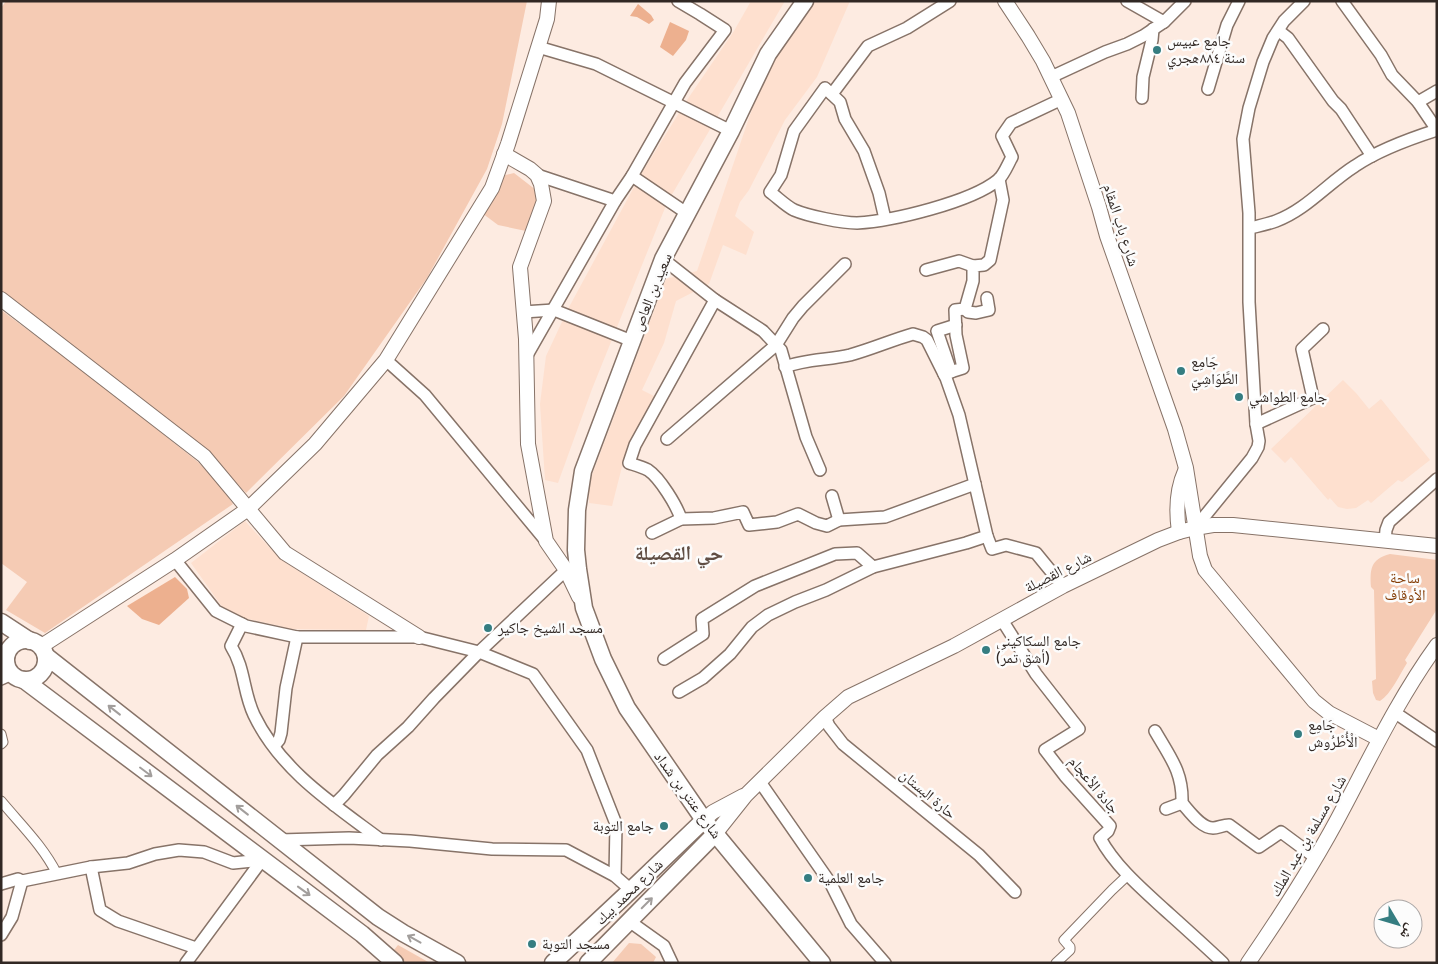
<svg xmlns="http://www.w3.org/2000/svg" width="1438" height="964" font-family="'Varela Round','Noto Naskh Arabic',sans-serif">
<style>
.built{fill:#fee0cf}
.green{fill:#f5cbb4}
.forest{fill:#edb08f}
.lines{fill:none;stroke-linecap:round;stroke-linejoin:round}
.pedestrian-casing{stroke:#877368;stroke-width:11}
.minor-casing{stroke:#877368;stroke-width:14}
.tertiary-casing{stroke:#877368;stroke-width:16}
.secondary-casing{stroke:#877368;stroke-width:19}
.pedestrian{stroke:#fff;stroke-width:9}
.minor{stroke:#fff;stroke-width:11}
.tertiary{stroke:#fff;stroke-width:14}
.secondary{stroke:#fff;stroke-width:16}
.oneway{stroke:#a29e9c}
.poi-dot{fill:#357d81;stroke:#fcfcfc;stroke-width:2}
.labels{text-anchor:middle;stroke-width:5;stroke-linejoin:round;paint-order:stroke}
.poi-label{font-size:15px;fill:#312824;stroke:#fcfcfc;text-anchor:start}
.street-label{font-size:15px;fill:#312824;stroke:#fcfcfc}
.park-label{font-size:15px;fill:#843d06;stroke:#fcfcfc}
.district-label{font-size:20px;font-weight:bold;fill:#604e44;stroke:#fcfcfc}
</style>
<rect width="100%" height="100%" fill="#fdebe1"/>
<g class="built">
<polygon points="751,1 785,1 667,203 592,389 558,483 545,480 540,404 546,356 568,309 640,176 687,100 734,31"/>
<polygon points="813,1 850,1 817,77 785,120 749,190 740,202 735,216 754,232 746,255 723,245 709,284 676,301 664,343 642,390 656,397 627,447 612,506 589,503 589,483 666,279 697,271 769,59"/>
<polygon points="1343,380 1356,393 1369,409 1381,399 1430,460 1402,482 1398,480 1371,503 1368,500 1356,508 1347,509 1338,507 1330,498 1328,500 1291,457 1285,463 1271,449"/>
<polygon points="245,521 269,547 286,563 369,616 366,630 287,629 280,626 239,617 223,608 191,563"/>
</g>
<g class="green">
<polygon points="6,1 527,1 502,124 487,169 427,278 344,396 246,493 219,465 1,291 1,8"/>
<polygon points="514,173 536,190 539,202 526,231 498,225 482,213 501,176"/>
<polygon points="1,310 86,373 198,462 220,485 233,504 45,633 6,610 27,582 1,563"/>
<path d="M1390,554L1437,560V609L1405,660L1407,663C1400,674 1391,694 1380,701L1376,700L1373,693L1372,681L1376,679L1374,590L1371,587C1370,570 1370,559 1390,554Z"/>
<polygon points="629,943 641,944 656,957 653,963 612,963"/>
<polygon points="398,945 430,963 406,963 394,950"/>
</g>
<g class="forest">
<polygon points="638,4 651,15 654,20 649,24 637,17 630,16"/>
<polygon points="670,22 689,31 686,40 673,56 660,47"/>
<polygon points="175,577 187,589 189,598 159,625 142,619 127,606"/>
</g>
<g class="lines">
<g class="pedestrian-casing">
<g id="pedestrian">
<polyline points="1,734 3,742 1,744"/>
<path d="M1,801C21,825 43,846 57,874"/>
<polyline points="1056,963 1070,950 1070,947 1064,940 1112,890 1128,875"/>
</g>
</g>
<g class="minor-casing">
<g id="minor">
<polyline points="1127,1 1164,22 1185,1"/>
<polyline points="1342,1 1381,55 1392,75 1418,102 1437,130"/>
<polyline points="1279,31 1288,38 1333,101 1341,109 1372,156"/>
<polyline points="538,47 596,64 731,131"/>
<polyline points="1051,77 1105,52 1127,44 1143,36 1164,22"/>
<polyline points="1208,89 1227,25 1239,1"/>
<polyline points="832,94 868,46 907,28 950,1"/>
<polyline points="1142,98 1143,77 1152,40 1153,29"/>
<polyline points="1418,102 1437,91"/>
<polyline points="537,175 615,201 632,176 685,83 725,30 700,14 678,1"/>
<polyline points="632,176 688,214"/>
<path d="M885,219L879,193L864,151L845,119L840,102L825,88L794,131L781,175L770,192C777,197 786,206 794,210C808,216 842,223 857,223C893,221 971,202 998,180C1004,175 1008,164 1012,157L1002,136L1011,123L1062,99"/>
<path d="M1250,228C1258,226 1268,224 1276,221C1306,210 1328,183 1355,166C1377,151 1412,138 1437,130"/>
<polyline points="663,259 715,300 763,331 781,350 806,437 820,470"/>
<polyline points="926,270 959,261 973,266"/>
<polyline points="965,309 968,312 976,313 989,310 987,298"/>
<polyline points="523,312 554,310 632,341"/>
<polyline points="526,357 615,201"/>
<polyline points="386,360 425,395 546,541"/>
<polyline points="951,372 937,331 956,325"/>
<polyline points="944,374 963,368 956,335 955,310 965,309 973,281 973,266 984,265 990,260 1003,200 999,179"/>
<polyline points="1256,424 1313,398 1302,349 1323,329"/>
<polyline points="667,439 776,345 793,318 803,306 845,264"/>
<polyline points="832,496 839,520"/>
<path d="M681,519C677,506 660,478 648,470C642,467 635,465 629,463L635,445L715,300"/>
<polyline points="1195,528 1252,458 1258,447 1259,441 1256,424 1249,302 1249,213 1243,139 1249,108 1263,62 1273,38 1284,21 1304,1"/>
<polyline points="652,533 681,519 714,518 743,512 749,525 777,522 798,514 816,523 827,526 839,520 885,517 975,484"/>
<polyline points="987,536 992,549 1006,545 1036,553 1063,586"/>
<polyline points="1385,541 1386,530 1389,522 1437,479"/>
<polyline points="175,560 216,611 246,626 297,637 419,637 479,652 533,674 587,750 616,824 615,876"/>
<path d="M1002,620L1036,674L1079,729L1045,750L1065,776L1110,826L1108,831L1100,838C1115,866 1142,889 1165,910C1185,928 1204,945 1223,963"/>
<path d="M242,624L231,646C245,668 243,692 254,715C281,771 333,804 381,840"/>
<polyline points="664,659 703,634 702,619 755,586 835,554 857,553 873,567"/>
<polyline points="1,679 12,674"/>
<path d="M679,692L703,678L730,654L752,627L768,615L795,602L826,590L873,567L966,543L987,536L959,415L946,378L927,340L923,337L913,334C892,340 872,349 850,355C829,360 805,359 785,367"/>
<polyline points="1394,712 1437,741"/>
<polyline points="825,717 829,726 843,744 979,855 1015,892"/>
<path d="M1155,731C1170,757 1183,772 1182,803C1190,812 1201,828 1213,828C1218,828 1223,825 1229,825L1259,847L1281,832L1316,858"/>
<polyline points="274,746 279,740 281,733 286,688 297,637"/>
<polyline points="760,782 831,884 851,924 885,963"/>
<polyline points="334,805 344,795 377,755 408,727 434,698 479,652 566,570"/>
<polyline points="1166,809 1182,803"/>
<polyline points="280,840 349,838 410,841 492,849 566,850 615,876 631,890"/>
<polyline points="91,867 100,910 118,921 196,948"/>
<polyline points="1,884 18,879 22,881 91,867 128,863 155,854 179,850 204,852 233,863 262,860"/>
<polyline points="629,921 664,946 672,963"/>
<polyline points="1,935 12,917 22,881"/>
<polyline points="186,963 262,860"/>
</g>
</g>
<g class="tertiary-casing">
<g id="tertiary">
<polyline points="1005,1 1028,36 1043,61 1068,113 1099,207 1107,236 1175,429 1186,468 1200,556 1205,570 1314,701 1329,713 1379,739"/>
<polyline points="504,154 530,169 537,175 541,184 544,201 520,267 526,339 528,444 546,541 566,570 579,597"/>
<polyline points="1,299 204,456 285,553 419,637"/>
<path d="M1179,532C1176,511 1176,491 1185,471"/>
<polyline points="40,647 175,560 248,509 315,444 386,360 492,188 508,144 547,19 549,1"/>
<polyline points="704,820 713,812 743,796"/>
<polyline points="715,834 746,795 825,717 848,697 954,646 1063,586 1158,540 1179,532 1195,528 1213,525 1233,525 1437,546"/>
<path d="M1248,963C1283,912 1316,861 1344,807C1373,752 1400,696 1437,645"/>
</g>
</g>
<g class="secondary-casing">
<g id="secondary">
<polyline points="805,1 768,54 731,131 663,259 583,471 577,510 576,550 578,569 584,608 603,659 627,708 704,820 822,963"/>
<polyline points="1,622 30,641"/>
<circle cx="26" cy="660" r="20"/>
<polyline points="46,656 378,917 403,933 457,963"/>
<polyline points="24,680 362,934 395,963"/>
<polyline points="553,963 631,890 704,820"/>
<polyline points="588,963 715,834"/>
</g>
</g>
<use href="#pedestrian" class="pedestrian"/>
<use href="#minor" class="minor"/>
<use href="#tertiary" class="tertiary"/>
<use href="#secondary" class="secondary"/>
</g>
<defs><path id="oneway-shaft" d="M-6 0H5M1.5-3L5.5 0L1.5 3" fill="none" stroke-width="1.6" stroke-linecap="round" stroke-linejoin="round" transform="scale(1.25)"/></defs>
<g class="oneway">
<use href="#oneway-shaft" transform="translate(114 710) rotate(-142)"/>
<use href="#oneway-shaft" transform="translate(146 772) rotate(37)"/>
<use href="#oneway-shaft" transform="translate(242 810) rotate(-142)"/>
<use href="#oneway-shaft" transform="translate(304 891) rotate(36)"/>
<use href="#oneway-shaft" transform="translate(647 903) rotate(-45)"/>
<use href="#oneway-shaft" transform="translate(414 939) rotate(-151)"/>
</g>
<g class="poi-dot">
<circle cx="1157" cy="50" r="5"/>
<circle cx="1181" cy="371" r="5"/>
<circle cx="1239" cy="397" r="5"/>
<circle cx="488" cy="628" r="5"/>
<circle cx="986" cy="650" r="5"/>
<circle cx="1298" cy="734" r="5"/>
<circle cx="664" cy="826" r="5"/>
<circle cx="808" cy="878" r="5"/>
<circle cx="532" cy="944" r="5"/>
</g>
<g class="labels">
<g class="poi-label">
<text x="1167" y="46">جامع عبيس<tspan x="1167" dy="17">سنة ٨٨٤هجري</tspan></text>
<text x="1191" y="367">جَامِع<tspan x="1191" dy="17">الطَّوَاشِيّ</tspan></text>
<text x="1249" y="402">جامع الطواشي</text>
<text x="498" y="633">مسجد الشيخ جاكير</text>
<text x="996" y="646">جامع السكاكيني<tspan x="996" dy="17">(أشق تمر)</tspan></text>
<text x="1308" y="730">جَامِع<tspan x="1308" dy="17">الْأُطْرُوش</tspan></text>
<text x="654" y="831" text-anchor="end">جامع التوبة</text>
<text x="818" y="883">جامع العلمية</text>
<text x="542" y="949">مسجد التوبة</text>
</g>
<g class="street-label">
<text transform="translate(1121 225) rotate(72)" y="5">شارع باب المقام</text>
<text transform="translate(652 292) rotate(-68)" y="5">سعيد بن العاص</text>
<text transform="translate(1058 572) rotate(-27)" y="5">شارع القصيلة</text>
<text transform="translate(1094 785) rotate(50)" y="5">جادة الأعجام</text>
<text transform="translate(928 794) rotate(40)" y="5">حارة البستان</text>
<text transform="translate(688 795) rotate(54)" y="5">شارع عنتر بن شداد</text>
<text transform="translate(1308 836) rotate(-60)" y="5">شارع مسلمة بن عبد الملك</text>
<text transform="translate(629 892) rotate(-44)" y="5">شارع محمد بيك</text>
</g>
<g class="park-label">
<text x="1405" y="583">ساحة<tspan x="1405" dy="17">الأوقاف</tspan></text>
</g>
<g class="district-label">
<text x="679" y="560">حي القصيلة</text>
</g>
</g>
<rect width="1438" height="964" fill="none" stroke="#312824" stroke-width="5"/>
<g transform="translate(1398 924) rotate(128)"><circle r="24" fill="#fcfcfc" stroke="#aba7a6"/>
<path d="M0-4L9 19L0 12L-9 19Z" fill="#357d81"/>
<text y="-8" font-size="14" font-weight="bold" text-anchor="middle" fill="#312824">ش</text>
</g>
</svg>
